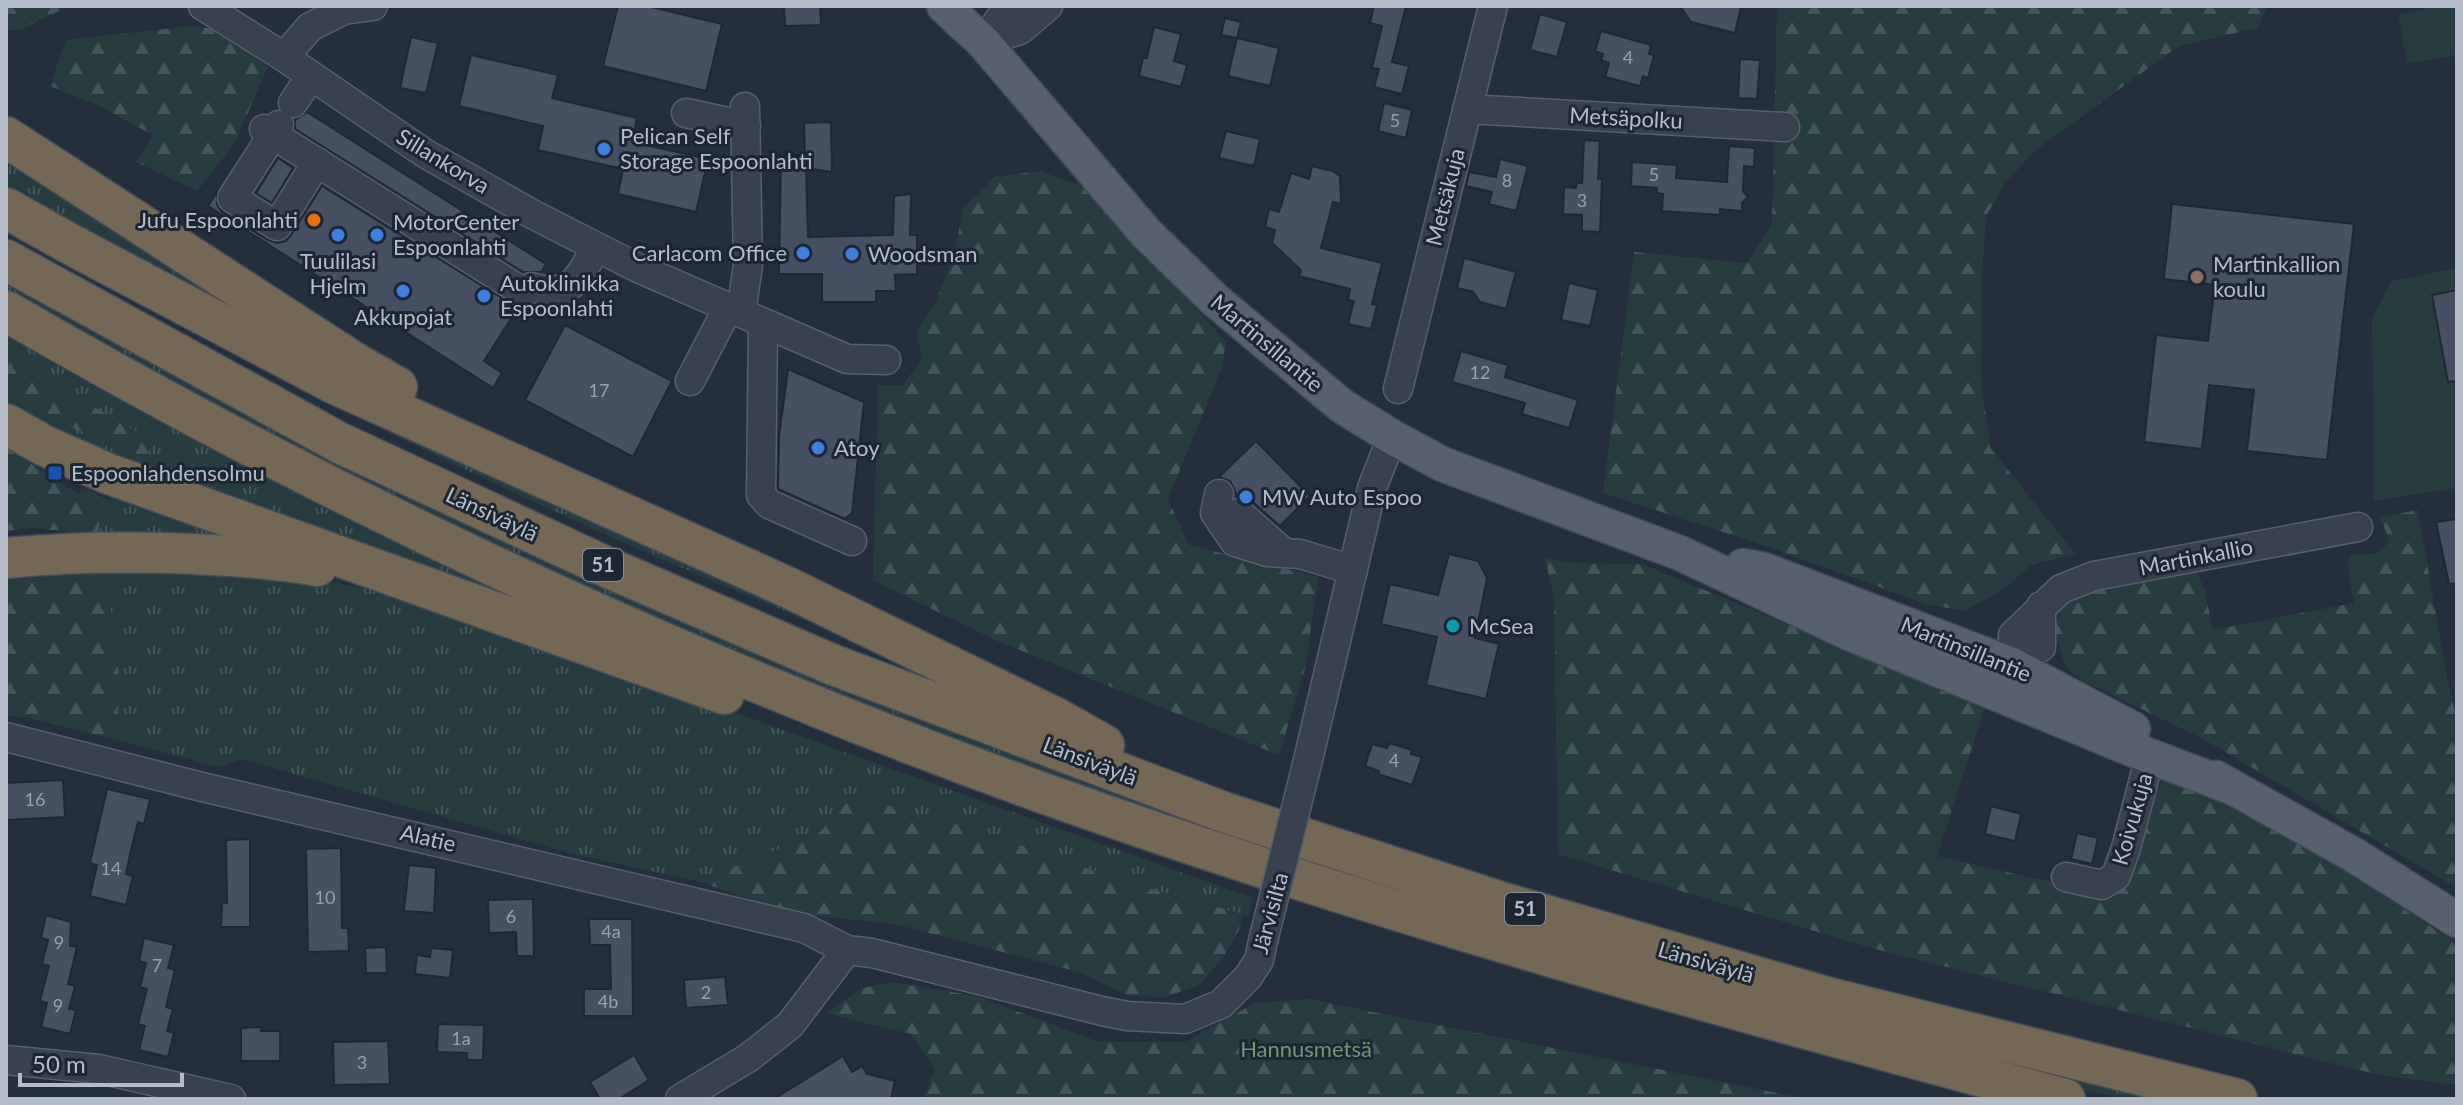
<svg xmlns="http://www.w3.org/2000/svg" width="2463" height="1105" font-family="Lato,sans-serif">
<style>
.grass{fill:url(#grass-tufts)}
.forest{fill:url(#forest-firs)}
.pitch{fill:#263c3f}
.building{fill:#455162;stroke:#1f2835;stroke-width:2}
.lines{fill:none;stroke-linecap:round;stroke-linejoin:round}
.minor-casing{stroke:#565f6c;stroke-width:31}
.major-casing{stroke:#414a57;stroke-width:37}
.highway-casing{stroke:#434c59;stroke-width:43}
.minor{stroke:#38414e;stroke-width:28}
.major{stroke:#56606e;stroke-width:34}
.highway{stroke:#746855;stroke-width:40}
.minor-bridge-casing{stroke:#565f6c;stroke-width:31;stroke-linecap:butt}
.minor-bridge{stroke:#38414e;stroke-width:28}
.shop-dot{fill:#3f7fe0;stroke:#1d2633;stroke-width:3}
.food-dot{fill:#e8710a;stroke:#1d2633;stroke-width:3}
.education-dot{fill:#8d6e63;stroke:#1d2633;stroke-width:3}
.transit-dot{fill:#1a4fb4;stroke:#1d2633;stroke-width:3}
.culture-dot{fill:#0f9aa8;stroke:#1d2633;stroke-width:3}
.labels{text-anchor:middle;stroke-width:6;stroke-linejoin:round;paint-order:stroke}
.number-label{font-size:18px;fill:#98a1af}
.shield{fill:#1d2633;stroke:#878f9c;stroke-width:2}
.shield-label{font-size:20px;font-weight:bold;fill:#b4bcc9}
.street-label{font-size:22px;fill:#b4bcc9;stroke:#1d2633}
.poi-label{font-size:22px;fill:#b4bcc9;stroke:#1d2633;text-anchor:start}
.park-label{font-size:22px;fill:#6b9a76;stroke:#1d2633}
</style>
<defs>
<pattern id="grass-tufts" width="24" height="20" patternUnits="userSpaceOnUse" patternTransform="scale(2)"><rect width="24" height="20" fill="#263c3f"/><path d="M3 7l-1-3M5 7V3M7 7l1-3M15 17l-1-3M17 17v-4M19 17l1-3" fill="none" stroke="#435659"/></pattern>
<pattern id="forest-firs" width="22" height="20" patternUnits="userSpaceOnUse" patternTransform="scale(2)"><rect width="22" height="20" fill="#263c3f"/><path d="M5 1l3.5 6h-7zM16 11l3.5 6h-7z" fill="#435659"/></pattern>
</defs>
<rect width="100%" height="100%" fill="#242f3e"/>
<g class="grass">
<polygon points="6,147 347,367 6,192"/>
<path d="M6,217L838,633C642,554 448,466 262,367C175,320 91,267 6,217Z"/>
<polygon points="6,277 653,609 2161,1099 2121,1099 2065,1085 1442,910 1014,764 999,754 776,669 649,615 409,504 304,455 6,294"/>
<polygon points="6,336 90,384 324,508 588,632 343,549 6,412 6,398 143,459 49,382 6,356"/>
<polygon points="81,487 110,501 113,494 285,550 96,541 79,492"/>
<polygon points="106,570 319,579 385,593 559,650 1253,898 1249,916 1123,881 977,830 853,797 818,834 697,881 573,854 242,759 218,767 117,740 119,676"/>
</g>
<g class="forest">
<polygon points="6,6 69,6 20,30 6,30"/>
<polygon points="1777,6 2267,6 2258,28 2179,46 2033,152 2004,185 1986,216 1982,273 1981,378 1990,447 2075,554 2033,564 2001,591 1964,611 1926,604 1766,546 1603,493 1634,252 1747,263 1772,224"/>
<polygon points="192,26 214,29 268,67 234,144 197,191 136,162 153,135 99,106 50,86 66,40"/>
<polygon points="1040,171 1089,189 1226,342 1222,367 1168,499 1189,545 1318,577 1306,665 1279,755 995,640 873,580 878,385 903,385 922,359 916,332 936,302 956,246 963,209 994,177"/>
<polygon points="6,356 153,441 144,460 6,398"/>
<polygon points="6,448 103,509 97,534 30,528 6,531"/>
<path d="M2418,510L2445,668L2457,721V888L2205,740L2082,680C2067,670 2062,663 2060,644L2052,640C2058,592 2092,586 2133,579C2154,576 2175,573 2196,570L2205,591L2213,630L2354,603L2347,562L2352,555C2368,553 2381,559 2389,539L2380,517Z"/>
<polygon points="1545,558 1578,563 1642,564 1985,707 1937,856 2103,894 2116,894 2162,780 2201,792 2329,860 2457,944 2457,1085 2379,1075 1871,948 1558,854 1554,599"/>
<polygon points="106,570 119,676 117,740 26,717 6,716 6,581"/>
<polygon points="853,796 977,830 1123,881 1243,914 1239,930 1221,961 1199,985 1165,997 1129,996 1079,972 895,924 791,913 697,881 818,834"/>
<polygon points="892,982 976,996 1099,1042 1185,1042 1255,1003 1309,999 1807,1099 924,1099 935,1069 911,1034 826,1013 862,988"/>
</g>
<g class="pitch">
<polygon points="2441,6 2457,6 2457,55 2407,64 2398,14"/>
<polygon points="2457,268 2457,488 2374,501 2372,318 2391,281"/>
</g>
<g class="building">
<polygon points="618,6 647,6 722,24 706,91 603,66"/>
<polygon points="784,6 820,6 821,25 785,26"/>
<polygon points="1374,6 1406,6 1392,62 1409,66 1402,94 1374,87 1379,69 1372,68 1382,26 1370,23"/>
<polygon points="1680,6 1741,6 1735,33 1691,22"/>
<polygon points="1540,14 1567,22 1557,57 1530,50"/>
<polygon points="1225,18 1241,22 1237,38 1279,48 1270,86 1228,76 1237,38 1221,35"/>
<polygon points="1154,27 1181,34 1174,61 1187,65 1181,87 1139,76 1143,58 1147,58"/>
<polygon points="1601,31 1651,45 1649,54 1654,55 1648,78 1643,76 1640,86 1605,77 1609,63 1601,60 1603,54 1595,51"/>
<polygon points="411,37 438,43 426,93 400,88"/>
<polygon points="471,55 558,75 552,98 637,118 632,142 708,159 696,212 618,194 623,169 538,150 543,126 459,106"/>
<polygon points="1740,59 1760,60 1757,99 1738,98"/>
<polygon points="1384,103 1412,110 1406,138 1378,131"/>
<polygon points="307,112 546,264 541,272 523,272 295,129 295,120"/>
<polygon points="831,122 832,172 806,168 808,237 893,235 894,196 911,194 910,235 917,235 917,274 895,275 896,291 876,291 876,302 822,302 822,274 779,274 781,155 805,155 804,123"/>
<polygon points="1226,131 1260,139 1254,166 1219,158"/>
<polygon points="1584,140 1600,141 1598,179 1602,179 1600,232 1582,231 1582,215 1563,214 1564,187 1576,188 1577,183 1582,183"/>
<polygon points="1729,146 1755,148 1754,167 1744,166 1743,191 1748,197 1742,203 1742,211 1720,209 1720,215 1662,211 1663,194 1657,193 1657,188 1631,186 1632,162 1677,165 1676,178 1727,182"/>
<polygon points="278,158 293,168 272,203 256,193"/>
<polygon points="1500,159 1528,166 1516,211 1489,204 1492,192 1466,186 1469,172 1496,177"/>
<polygon points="1312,166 1332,171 1340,176 1341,204 1333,202 1321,248 1382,263 1372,304 1377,305 1371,329 1348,324 1354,301 1348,300 1350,289 1299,276 1301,270 1272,243 1275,230 1265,227 1269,209 1279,212 1291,173 1309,179"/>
<polygon points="322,186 518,308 484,361 502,373 493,388 208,206 217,192 217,205 222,212 268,240 277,243 286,241 291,235"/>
<polygon points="2172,204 2354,224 2327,460 2247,451 2254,390 2209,385 2202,449 2144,442 2156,335 2208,341 2215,285 2164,279"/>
<polygon points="1464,258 1516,272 1506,309 1480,302 1473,292 1457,288"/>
<polygon points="1569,283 1598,290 1590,326 1561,320"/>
<polygon points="2457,290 2457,381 2448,382 2432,295"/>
<polygon points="565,325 672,381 633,457 525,400"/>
<polygon points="1461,351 1508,365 1505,377 1578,400 1569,428 1522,414 1525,403 1452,382"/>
<polygon points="788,369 864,402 852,513 845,519 778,489 779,436"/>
<polygon points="1256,441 1310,496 1280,526 1250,500 1238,497 1230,481 1219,477"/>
<polygon points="2457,519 2457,583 2449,584 2436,522"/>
<polygon points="1449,554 1478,561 1487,578 1475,638 1499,644 1486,699 1426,685 1437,637 1381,624 1390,584 1438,595"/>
<polygon points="1389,743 1412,750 1411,754 1422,757 1412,785 1378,774 1379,771 1365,766 1372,744 1387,748"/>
<polygon points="63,780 65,817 6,820 6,783"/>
<polygon points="107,789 150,799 144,824 138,822 131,850 126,874 133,876 126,905 90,896 97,865 90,863"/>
<polygon points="1991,806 2021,814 2015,841 1985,834"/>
<polygon points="2077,833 2098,838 2092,864 2071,859"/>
<polygon points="250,839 250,927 221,927 222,903 227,903 226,840"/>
<polygon points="341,848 342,928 348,928 349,951 308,952 306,849"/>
<polygon points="409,865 436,868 434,913 404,911"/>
<polygon points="524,899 533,899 534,956 517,956 516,932 489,933 488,900"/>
<polygon points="46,915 71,922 70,946 77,947 68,984 75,986 69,1009 76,1010 70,1034 41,1027 47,1003 40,1001 49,966 42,964 48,940 41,938"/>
<polygon points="589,919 632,919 633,1016 584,1016 584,989 611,989 610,945 590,945"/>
<polygon points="144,938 174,945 168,968 175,970 166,1007 173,1009 167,1031 174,1033 168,1057 139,1050 145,1026 138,1024 147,989 140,987 146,963 139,961"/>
<polygon points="386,947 387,973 366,973 365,948"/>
<polygon points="431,948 453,950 450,978 415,974 417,955 430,957"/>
<polygon points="725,977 728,1005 686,1008 684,980"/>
<polygon points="438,1024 484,1025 483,1060 467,1060 467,1053 437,1052"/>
<polygon points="261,1027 261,1031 280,1031 280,1061 241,1061 241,1028"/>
<polygon points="388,1041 390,1084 334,1085 333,1042"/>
<polygon points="634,1055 649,1080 619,1099 600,1099 590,1082"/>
<polygon points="843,1056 852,1072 862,1066 867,1074 895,1081 891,1099 774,1099"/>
</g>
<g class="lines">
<g class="minor-casing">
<g id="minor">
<polyline points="203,6 284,57"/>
<polyline points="373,6 344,10 310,27 284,57 426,154 534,215 638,268 847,359 886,360"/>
<polyline points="983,42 1020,30 1048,6"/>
<polyline points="983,42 1004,13 1012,6"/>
<polyline points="293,103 310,77"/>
<polyline points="1467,109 1785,127"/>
<polyline points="686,113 746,126"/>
<polyline points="279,125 232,198 277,226 317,162"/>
<polyline points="264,129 523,292"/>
<path d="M531,287C572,298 578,280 596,247"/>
<polyline points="741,313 748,265 745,107"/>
<polyline points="763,323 761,495 769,504 852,541"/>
<polyline points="690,381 728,308"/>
<polyline points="1398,389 1493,6"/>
<polyline points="1219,494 1215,513 1235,542 1267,552 1300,554 1353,570"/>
<polyline points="1239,513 1283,552"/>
<polyline points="2012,665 2041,647 2041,606"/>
<polyline points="2005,682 2012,665 2013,635 2061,589 2094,576 2358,527"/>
<polyline points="6,737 198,786 804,928 847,950 872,953 1102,1011 1127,1016 1185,1019 1221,1004 1248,977 1259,960 1263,941"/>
<polyline points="1308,760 1372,488 1392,437"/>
<polyline points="2066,877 2102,885 2116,876 2126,848 2150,756"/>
<polyline points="6,1060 99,1069 231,1099"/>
<polyline points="680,1099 748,1058 790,1025 847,950"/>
</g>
</g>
<g class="major-casing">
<g id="major">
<polyline points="944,6 983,42 1146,233 1215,300 1342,406 1392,437 1442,464 1680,553 1849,633 2134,750 2234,788"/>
<polyline points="1743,566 1764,570 2012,665 2133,729"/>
<polyline points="2216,778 2354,855 2457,920"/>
</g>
</g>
<g class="highway-casing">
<g id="highway">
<polyline points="6,137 355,363 397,387"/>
<polyline points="6,208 70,244 335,384 787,587 1056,718 1104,745"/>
<polyline points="6,260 340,443 602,565 831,664 1226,813 1504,903 1826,997 2237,1099"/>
<path d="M6,311C335,502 685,664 1043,793C1378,913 1721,1007 2065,1099"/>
<polyline points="6,424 45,446 109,474 724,694"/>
<path d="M6,558C81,551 155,551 230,556C259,558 288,560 317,566"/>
</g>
</g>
<use href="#minor" class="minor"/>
<use href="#major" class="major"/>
<use href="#highway" class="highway"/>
<g class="minor-bridge-casing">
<polyline id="minor-bridge" points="1263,941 1308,760"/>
</g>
<use href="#minor-bridge" class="minor-bridge"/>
</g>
<g class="shop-dot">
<circle cx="604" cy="149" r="8"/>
<circle cx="338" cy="235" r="8"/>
<circle cx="377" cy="235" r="8"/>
<circle cx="803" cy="253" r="8"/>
<circle cx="852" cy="254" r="8"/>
<circle cx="403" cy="291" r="8"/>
<circle cx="484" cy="296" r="8"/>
<circle cx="818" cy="448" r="8"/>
<circle cx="1246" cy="497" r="8"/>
</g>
<circle class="food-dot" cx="314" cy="220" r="8"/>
<circle class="education-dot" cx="2197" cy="277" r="8"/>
<rect class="transit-dot" x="47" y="465" width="16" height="16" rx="4"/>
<circle class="culture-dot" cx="1453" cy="626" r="8"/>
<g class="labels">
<g class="number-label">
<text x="1628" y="64">4</text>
<text x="1395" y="127">5</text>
<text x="1654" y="181">5</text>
<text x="1507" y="187">8</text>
<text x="1582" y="207">3</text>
<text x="1480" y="379">12</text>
<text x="599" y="397">17</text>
<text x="1394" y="767">4</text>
<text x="35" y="806">16</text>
<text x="111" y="875">14</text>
<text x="325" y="904">10</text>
<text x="511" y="923">6</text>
<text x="611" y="938">4a</text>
<text x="59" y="949">9</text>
<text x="157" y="972">7</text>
<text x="706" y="999">2</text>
<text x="608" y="1008">4b</text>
<text x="58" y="1012">9</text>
<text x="461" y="1045">1a</text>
<text x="362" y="1069">3</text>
</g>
<g class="shield">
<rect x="583" y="549" width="40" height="32" rx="6"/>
<rect x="1505" y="893" width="40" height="32" rx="6"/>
</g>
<g class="shield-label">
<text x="603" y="572">51</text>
<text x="1525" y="916">51</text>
</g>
<g class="street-label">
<text transform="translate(1626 118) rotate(3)" y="8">Metsäpolku</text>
<text transform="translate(443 161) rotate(31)" y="8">Sillankorva</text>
<text transform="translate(1445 197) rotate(-76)" y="8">Metsäkuja</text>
<text transform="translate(1267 343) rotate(40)" y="8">Martinsillantie</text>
<text transform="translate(492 514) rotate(25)" y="8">Länsiväylä</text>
<text transform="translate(2196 557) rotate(-11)" y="8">Martinkallio</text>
<text transform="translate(1966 649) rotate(22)" y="8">Martinsillantie</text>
<text transform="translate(1090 761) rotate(21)" y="8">Länsiväylä</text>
<text transform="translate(2132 819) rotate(-74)" y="8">Koivukuja</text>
<text transform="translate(428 838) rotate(13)" y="8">Alatie</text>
<text transform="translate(1270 913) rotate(-75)" y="8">Järvisilta</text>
<text transform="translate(1706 962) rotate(16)" y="8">Länsiväylä</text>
</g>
<g class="poi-label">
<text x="620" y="144">Pelican Self<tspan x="620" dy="25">Storage Espoonlahti</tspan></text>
<text x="298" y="228" text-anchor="end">Jufu Espoonlahti</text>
<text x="393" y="230">MotorCenter<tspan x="393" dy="25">Espoonlahti</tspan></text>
<text x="787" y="261" text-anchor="end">Carlacom Office</text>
<text x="868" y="262">Woodsman</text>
<text x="338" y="269" text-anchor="middle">Tuulilasi<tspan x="338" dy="25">Hjelm</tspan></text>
<text x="2213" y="272">Martinkallion<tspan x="2213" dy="25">koulu</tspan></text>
<text x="500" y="291">Autoklinikka<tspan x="500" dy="25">Espoonlahti</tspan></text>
<text x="403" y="325" text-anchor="middle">Akkupojat</text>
<text x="834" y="456">Atoy</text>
<text x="71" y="481">Espoonlahdensolmu</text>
<text x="1262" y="505">MW Auto Espoo</text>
<text x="1469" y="634">McSea</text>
</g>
<g class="park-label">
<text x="1306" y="1057">Hannusmetsä</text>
</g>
</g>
<rect width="2463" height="1105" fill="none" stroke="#b4bcc9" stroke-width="16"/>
<path d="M20 1073v12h162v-12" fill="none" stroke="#b4bcc9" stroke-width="4"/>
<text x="32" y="1073" font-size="24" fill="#b4bcc9" stroke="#1d2633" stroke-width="6" paint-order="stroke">50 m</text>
</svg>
